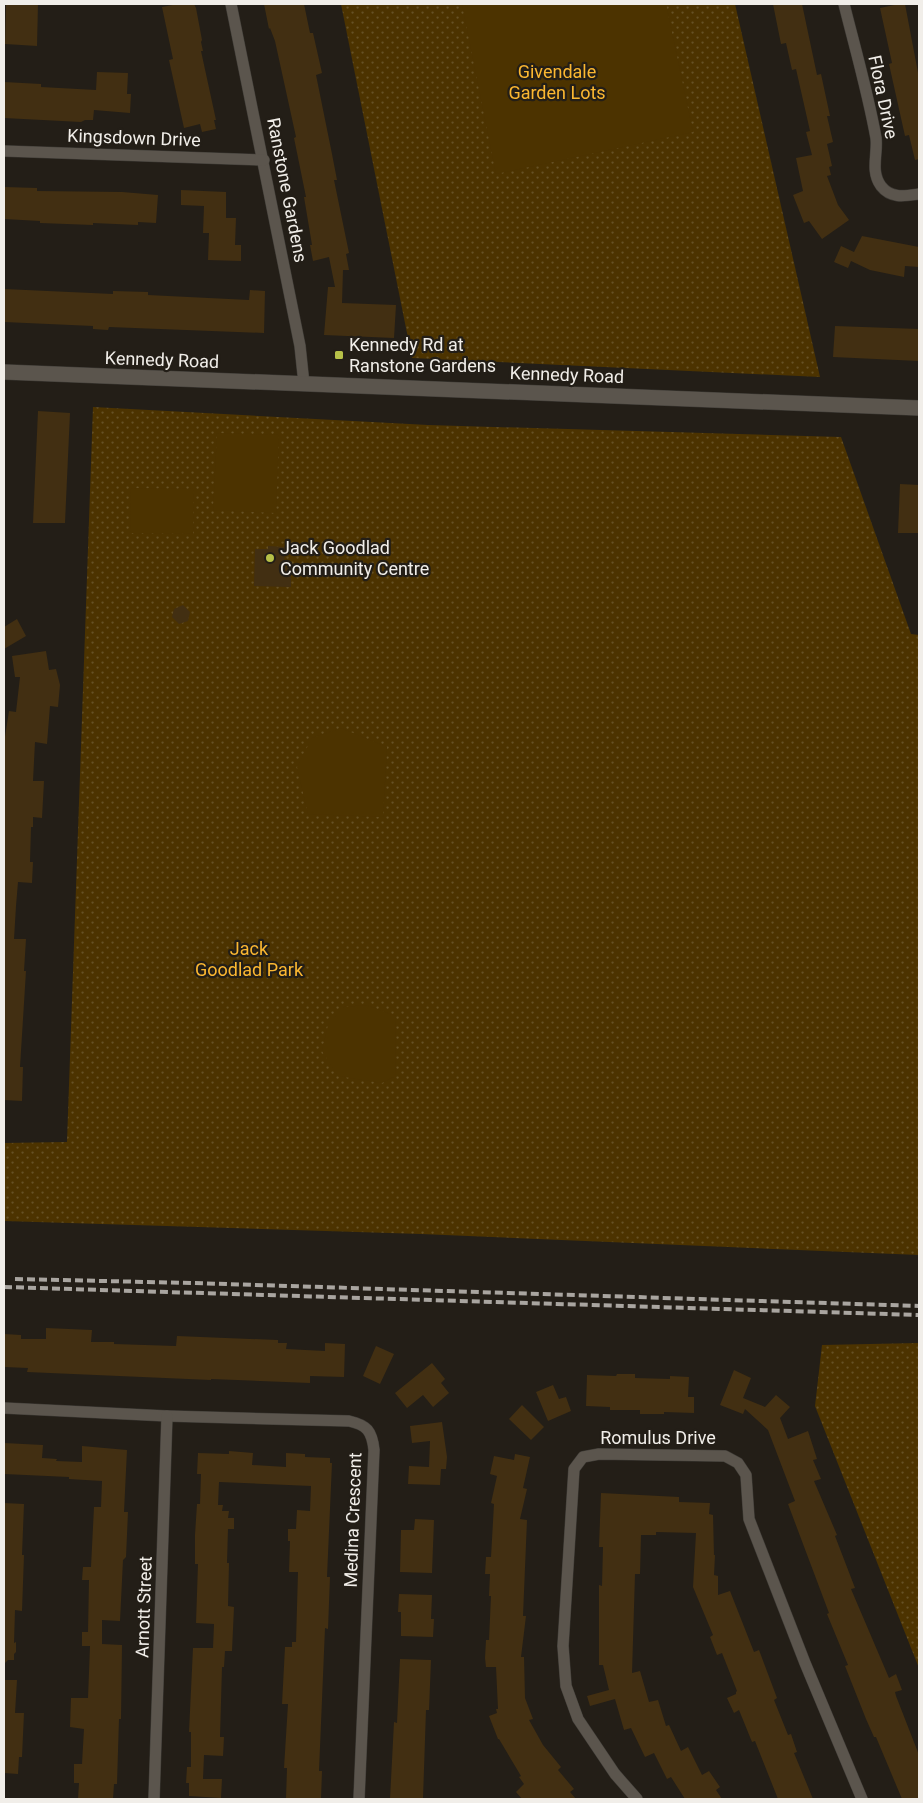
<svg xmlns="http://www.w3.org/2000/svg" width="923" height="1803" font-family="Roboto,sans-serif">
<style>
.grass{fill:url(#grass-dots)}
.garden{fill:#4c3300}
.building{fill:#422f12}
.lines{fill:none;stroke-linecap:round;stroke-linejoin:round}
.minor-casing{stroke:#3e3b36;stroke-width:12}
.secondary-casing{stroke:#3e3b36;stroke-width:16}
.minor{stroke:#5b554d;stroke-width:11}
.secondary{stroke:#5b554d;stroke-width:15}
.rail{stroke:#a9a5a0;stroke-width:4;stroke-dasharray:8 4;stroke-linecap:butt}
.poi-dot{fill:#b7c148;stroke:#231e17;stroke-width:2}
.labels{text-anchor:middle;stroke-width:4.5;stroke-linejoin:round;paint-order:stroke}
.park-label{font-size:18px;fill:#fbb731;stroke:#231e17}
.street-label{font-size:18px;fill:#f1eee9;stroke:#231e17}
.poi-label{font-size:18px;fill:#f1eee9;stroke:#231e17;text-anchor:start}
</style>
<defs>
<pattern id="grass-dots" width="8" height="8" patternUnits="userSpaceOnUse" patternTransform="scale(1.25)"><rect width="8" height="8" fill="#4c3300"/><path d="M2 2h.1M6 6h.1" fill="none" stroke="#665125" stroke-width="1.8" stroke-linecap="round"/></pattern>
</defs>
<rect width="100%" height="100%" fill="#231e17"/>
<g class="grass">
<polygon points="341,4 735,4 820,377 412,358"/>
<polygon points="93,407 428,425 841,437 911,634 919,635 919,1255 421,1234 4,1221 4,1143 67,1142"/>
<polygon points="919,1343 919,1668 815,1406 822,1345"/>
</g>
<g class="garden">
<polygon points="462,4 666,4 693,132 496,174"/>
<polygon points="217,433 279,435 276,513 213,510"/>
<polygon points="131,488 194,489 193,534 130,533"/>
<polygon points="341,728 387,747 383,817 308,814 297,767 312,738"/>
<polygon points="366,1005 396,1016 395,1076 382,1083 338,1076 322,1051 328,1025 344,1007"/>
</g>
<g class="building">
<polygon points="6,4 38,4 37,46 5,44"/>
<polygon points="178,4 194,4 196,8 202,40 201,42 203,51 201,51 216,120 214,120 216,129 202,132 200,124 184,128 169,60 173,59 162,7"/>
<polygon points="264,4 304,4 310,33 313,33 322,73 316,75 332,154 337,180 334,180 349,253 346,254 349,270 343,270 342,303 396,305 394,338 324,335 328,287 335,287 329,257 313,261 310,245 312,245 304,197 306,197 294,138 296,137 275,41 270,28 269,29"/>
<polygon points="773,4 802,4 817,75 821,74 830,116 827,116 833,142 827,144 832,166 829,167 831,175 827,176 838,205 849,220 822,239 809,221 804,223 793,195 803,191 796,158 812,155 806,132 810,131 796,69 792,70 786,43 781,44"/>
<polygon points="899,4 905,4 919,78 919,159 915,160 909,135 905,136 889,64 892,63 880,8"/>
<polygon points="97,72 128,73 127,94 131,94 130,113 94,110 93,120 85,120 81,122 4,118 4,82 41,84 41,87 96,90"/>
<polygon points="4,187 37,188 37,191 122,192 158,195 156,223 138,222 138,225 93,223 93,225 40,223 40,221 4,219"/>
<polygon points="181,190 226,192 226,218 236,218 235,245 241,245 241,261 208,260 209,233 203,233 204,206 181,205"/>
<polygon points="862,236 919,247 919,267 905,266 904,277 870,270 851,261 848,268 834,262 841,246 854,252"/>
<polygon points="4,289 113,294 113,291 148,292 148,295 249,300 250,290 265,291 264,333 109,327 108,330 93,329 93,326 4,322"/>
<polygon points="835,326 919,329 919,361 833,357"/>
<polygon points="38,411 70,413 65,523 33,523"/>
<polygon points="900,484 919,485 919,533 898,533"/>
<polygon points="268,546 285,547 284,567 291,567 291,587 254,586 255,549 268,549"/>
<polygon points="183,605 190,612 188,621 179,624 172,617 174,609"/>
<polygon points="17,619 26,636 4,649 4,627"/>
<polygon points="46,651 49,670 56,669 60,685 58,707 50,706 47,744 35,742 33,781 44,781 42,818 33,817 33,827 31,827 30,862 33,862 32,883 18,882 16,906 14,939 26,939 24,971 26,971 20,1067 23,1067 22,1101 4,1100 4,743 9,711 16,712 20,677 15,677 12,656"/>
<polygon points="46,1328 92,1330 91,1342 114,1342 114,1344 176,1346 177,1336 278,1340 278,1343 287,1343 286,1349 325,1351 325,1343 345,1344 344,1377 310,1376 310,1383 211,1379 211,1380 27,1372 28,1368 4,1367 4,1334 21,1335 21,1339 46,1339"/>
<polygon points="376,1346 394,1354 380,1384 363,1376"/>
<polygon points="432,1363 445,1379 441,1383 449,1393 433,1407 423,1395 407,1408 395,1393"/>
<polygon points="734,1370 751,1378 743,1398 765,1407 776,1395 790,1407 780,1418 788,1439 808,1431 817,1459 813,1460 821,1479 814,1481 837,1535 835,1536 855,1588 851,1589 889,1678 896,1674 902,1690 895,1692 896,1696 919,1755 919,1799 902,1799 876,1737 874,1737 866,1719 845,1666 848,1665 827,1614 829,1613 788,1504 795,1501 768,1430 745,1409 743,1414 720,1405"/>
<polygon points="617,1374 635,1374 635,1378 670,1379 670,1376 689,1377 688,1397 694,1397 694,1413 664,1412 664,1414 640,1414 640,1410 610,1410 610,1407 586,1406 587,1375 616,1376"/>
<polygon points="553,1385 559,1399 566,1397 571,1411 548,1421 536,1392"/>
<polygon points="522,1405 544,1427 531,1440 509,1419"/>
<polygon points="442,1422 447,1457 446,1469 441,1469 440,1485 408,1484 409,1466 429,1467 430,1441 412,1443 410,1426"/>
<polygon points="4,1443 43,1445 42,1458 57,1459 56,1461 82,1462 82,1446 127,1450 124,1512 128,1512 126,1557 123,1560 120,1621 102,1620 102,1644 122,1645 121,1719 119,1719 117,1784 114,1784 113,1799 78,1799 79,1783 74,1783 74,1764 82,1764 84,1729 70,1727 71,1698 88,1698 90,1646 82,1646 82,1632 88,1632 89,1580 82,1580 83,1567 91,1567 94,1507 101,1507 102,1481 69,1479 69,1477 4,1474"/>
<polygon points="229,1451 253,1453 252,1465 286,1467 286,1453 305,1454 305,1457 330,1458 330,1463 332,1463 327,1577 330,1577 328,1629 325,1628 319,1771 322,1771 321,1799 286,1799 287,1768 284,1768 288,1704 282,1704 285,1647 292,1647 292,1642 296,1642 298,1572 289,1572 290,1541 288,1541 288,1529 296,1529 297,1510 310,1511 311,1486 219,1482 218,1505 223,1505 222,1511 229,1511 228,1518 234,1518 234,1529 228,1529 227,1563 229,1563 228,1606 234,1607 232,1651 225,1651 224,1667 222,1667 220,1737 224,1737 223,1756 204,1755 203,1779 222,1779 221,1798 189,1796 189,1783 186,1783 187,1767 191,1767 191,1732 189,1732 193,1648 213,1648 214,1624 196,1623 198,1564 195,1564 195,1535 197,1504 200,1504 201,1474 197,1474 198,1453 229,1454"/>
<polygon points="515,1454 530,1457 523,1488 527,1489 520,1519 527,1520 523,1616 526,1616 521,1657 524,1657 525,1698 533,1719 529,1720 543,1745 561,1767 558,1770 574,1789 570,1792 576,1799 522,1799 516,1792 524,1784 519,1777 521,1776 499,1739 498,1739 489,1716 497,1713 496,1709 498,1709 496,1667 486,1667 485,1658 486,1640 489,1640 491,1596 489,1596 490,1574 485,1574 486,1557 491,1557 494,1504 491,1503 497,1476 490,1474 494,1456 514,1460"/>
<polygon points="601,1493 679,1497 679,1502 710,1503 709,1514 713,1515 714,1555 715,1555 714,1575 718,1576 718,1595 730,1591 754,1652 759,1650 777,1698 774,1700 788,1735 791,1734 797,1752 794,1753 813,1799 778,1799 755,1741 752,1742 739,1710 734,1713 727,1698 736,1694 736,1692 737,1691 722,1653 717,1655 710,1637 713,1635 693,1587 696,1533 656,1532 656,1535 641,1535 640,1574 635,1574 632,1673 640,1671 649,1702 658,1700 666,1726 669,1725 681,1751 688,1747 702,1775 709,1771 720,1787 716,1790 722,1799 685,1799 671,1777 667,1779 654,1753 645,1757 631,1728 624,1730 615,1699 590,1706 587,1696 609,1690 603,1665 599,1665 599,1585 602,1586 603,1547 599,1547"/>
<polygon points="4,1503 24,1504 22,1555 24,1555 22,1611 15,1610 14,1643 16,1642 16,1652 14,1654 14,1660 8,1660 4,1664"/>
<polygon points="415,1519 434,1520 432,1573 400,1572 401,1530 414,1530"/>
<polygon points="399,1594 432,1595 431,1619 434,1619 433,1637 401,1636 401,1612 398,1612"/>
<polygon points="400,1659 431,1660 429,1710 426,1710 423,1799 390,1799 394,1722 397,1723"/>
<polygon points="4,1680 17,1680 15,1713 24,1713 22,1757 19,1757 18,1774 4,1773"/>
</g>
<g class="lines">
<g class="minor-casing">
<g id="minor">
<polyline points="231,4 300,346 304,384"/>
<path d="M844,4C855,48 868,93 876,138C878,154 870,171 881,186C891,199 905,196 919,194"/>
<polyline points="4,151 264,160"/>
<path d="M4,1408L167,1416L349,1421C367,1425 372,1431 374,1450L359,1799"/>
<polyline points="154,1799 167,1416"/>
<polyline points="637,1799 615,1774 578,1719 566,1686 563,1646 574,1469 583,1457 599,1454 725,1456 738,1463 746,1475 749,1519 805,1663 862,1799"/>
</g>
</g>
<g class="secondary-casing">
<polyline id="secondary" points="4,372 919,408"/>
</g>
<use href="#minor" class="minor"/>
<use href="#secondary" class="secondary"/>
<g class="rail">
<polyline points="15,1279 193,1283 919,1306"/>
<polyline points="4,1287 919,1315"/>
</g>
</g>
<g class="poi-dot">
<rect x="334" y="350" width="10" height="10" rx="2.5"/>
<circle cx="270" cy="558" r="5"/>
</g>
<g class="labels">
<g class="park-label">
<text x="557" y="78">Givendale<tspan x="557" dy="21">Garden Lots</tspan></text>
<text x="249" y="955">Jack<tspan x="249" dy="21">Goodlad Park</tspan></text>
</g>
<g class="street-label">
<text transform="translate(883 97) rotate(78)" y="6">Flora Drive</text>
<text transform="translate(134 138) rotate(2)" y="6">Kingsdown Drive</text>
<text transform="translate(287 190) rotate(79)" y="6">Ranstone Gardens</text>
<text transform="translate(162 360) rotate(2)" y="6">Kennedy Road</text>
<text transform="translate(567 375) rotate(2)" y="6">Kennedy Road</text>
<text x="658" y="1444">Romulus Drive</text>
<text transform="translate(353 1520) rotate(-88)" y="6">Medina Crescent</text>
<text transform="translate(144 1607) rotate(-88)" y="6">Arnott Street</text>
</g>
<g class="poi-label">
<text x="349" y="351">Kennedy Rd at<tspan x="349" dy="21">Ranstone Gardens</tspan></text>
<text x="280" y="554">Jack Goodlad<tspan x="280" dy="21">Community Centre</tspan></text>
</g>
</g>
<rect width="923" height="1803" fill="none" stroke="#f1eee9" stroke-width="10"/>
</svg>
